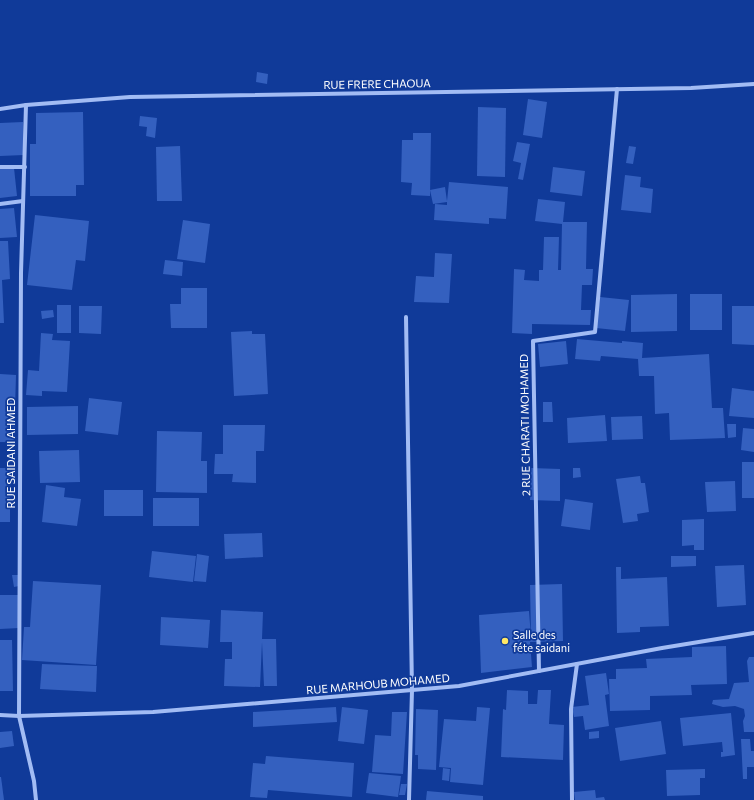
<svg xmlns="http://www.w3.org/2000/svg" width="754" height="800" font-family="Commissioner,sans-serif">
<style>
.building{fill:#3460bf}
.lines{fill:none;stroke-linecap:round;stroke-linejoin:round}
.street{stroke:#a2bcf4;stroke-width:4}
.poi-dot{fill:#ffe765;stroke:#103a99;stroke-width:1.5}
.labels{text-anchor:middle;stroke-width:3.5;stroke-linejoin:round;paint-order:stroke}
.street-label{font-size:11px;fill:#fff;stroke:#103a99}
.poi-label{font-size:11px;fill:#fff;stroke:#103a99;text-anchor:start}
</style>
<rect width="100%" height="100%" fill="#103a99"/>
<g class="building">
<polygon points="257,72 268,74 267,84 256,82"/>
<polygon points="528,99 547,102 542,138 523,135"/>
<polygon points="478,107 506,108 505,177 477,176"/>
<polygon points="83,112 84,185 76,185 76,196 30,196 30,144 36,144 36,113"/>
<polygon points="140,116 157,118 155,138 146,136 147,127 139,126"/>
<polygon points="23,122 24,155 0,156 0,123"/>
<polygon points="413,133 431,133 430,196 411,195 412,183 401,182 402,140 413,140"/>
<polygon points="517,142 530,144 523,180 518,179 521,163 513,161"/>
<polygon points="180,146 182,201 157,201 156,147"/>
<polygon points="629,146 636,147 633,164 626,163"/>
<polygon points="553,167 585,171 582,196 550,192"/>
<polygon points="14,168 17,196 0,198 0,169"/>
<polygon points="625,175 641,177 640,187 653,189 651,213 621,210"/>
<polygon points="449,182 508,187 506,219 489,218 489,224 434,220 435,204 447,205 447,202 433,204 430,190 445,187 447,201"/>
<polygon points="538,199 565,202 563,222 587,222 586,269 593,269 592,285 582,285 581,310 591,310 590,325 532,324 532,334 512,333 514,269 525,270 524,280 539,281 539,270 543,270 544,237 559,237 558,270 561,270 562,224 535,221"/>
<polygon points="14,208 17,237 0,238 0,209"/>
<polygon points="35,215 89,221 85,261 76,260 72,290 27,285"/>
<polygon points="183,220 210,224 205,263 177,259"/>
<polygon points="0,241 8,241 10,279 2,280 4,323 0,323"/>
<polygon points="435,253 452,254 449,303 414,302 416,276 434,277"/>
<polygon points="165,260 183,262 182,276 163,274"/>
<polygon points="181,288 207,288 207,328 171,328 170,304 181,304"/>
<polygon points="677,294 677,331 631,332 631,295"/>
<rect x="690" y="294" width="32" height="36"/>
<polygon points="600,297 629,300 625,331 596,328"/>
<rect x="57" y="305" width="14" height="28"/>
<polygon points="79,306 102,306 101,334 79,333"/>
<polygon points="732,306 754,306 754,345 732,344"/>
<polygon points="53,310 54,317 42,319 41,311"/>
<polygon points="252,331 252,334 265,334 268,394 234,396 231,332"/>
<polygon points="41,333 53,334 52,340 70,341 67,392 42,391 42,396 26,395 28,370 39,371"/>
<polygon points="577,339 622,343 622,341 643,343 642,358 709,354 712,408 723,408 725,438 670,440 669,413 655,414 654,376 639,376 638,359 601,356 600,361 575,359"/>
<polygon points="566,341 568,364 540,367 538,344"/>
<polygon points="0,374 16,375 14,442 0,442"/>
<polygon points="732,388 754,391 754,418 729,416"/>
<polygon points="89,398 122,402 118,435 85,431"/>
<polygon points="543,402 552,402 553,422 543,422"/>
<polygon points="78,406 78,434 27,435 27,407"/>
<polygon points="605,415 607,441 568,443 567,418"/>
<polygon points="642,416 643,439 612,440 611,417"/>
<polygon points="727,424 736,424 736,437 728,438"/>
<polygon points="223,425 265,425 264,451 256,451 256,483 232,482 233,474 214,474 215,454 223,454"/>
<polygon points="743,428 754,429 754,452 741,450"/>
<polygon points="157,431 202,432 201,461 207,461 207,493 156,492"/>
<polygon points="79,450 80,482 40,483 39,451"/>
<rect x="742" y="462" width="12" height="36"/>
<rect x="0" y="468" width="10" height="54"/>
<polygon points="531,468 560,469 560,501 530,500"/>
<polygon points="573,468 580,468 581,477 573,478"/>
<polygon points="640,476 641,483 645,483 649,512 637,514 638,521 623,523 616,479"/>
<polygon points="735,481 736,511 707,512 705,482"/>
<polygon points="46,485 65,488 64,497 81,499 77,526 42,522"/>
<rect x="104" y="490" width="39" height="26"/>
<rect x="153" y="498" width="46" height="28"/>
<polygon points="565,499 593,503 590,530 561,526"/>
<polygon points="704,519 704,550 694,550 694,545 682,546 682,520"/>
<polygon points="262,533 263,557 225,559 224,534"/>
<polygon points="152,551 196,556 193,582 149,577"/>
<polygon points="197,554 209,556 206,582 194,581"/>
<polygon points="671,556 696,556 696,566 671,567"/>
<polygon points="744,565 746,605 717,607 715,566"/>
<polygon points="616,567 621,567 621,579 667,577 669,626 640,627 640,632 617,633"/>
<polygon points="12,575 18,575 19,586 14,587"/>
<polygon points="33,581 101,585 96,665 22,660 24,627 30,627"/>
<polygon points="562,584 563,641 530,642 532,667 481,673 479,615 529,611 531,637 530,585"/>
<polygon points="0,595 18,595 19,628 0,629"/>
<polygon points="221,610 263,612 262,639 276,639 277,686 264,686 262,642 260,687 224,686 225,659 232,659 232,642 220,642"/>
<polygon points="161,617 210,620 208,648 160,645"/>
<polygon points="0,640 12,640 13,691 0,691"/>
<polygon points="726,646 727,684 691,685 692,695 650,696 650,710 610,711 609,679 616,679 616,669 647,668 646,659 692,657 692,647"/>
<polygon points="749,657 754,657 754,732 744,732 743,721 745,716 744,709 735,706 723,707 712,704 713,700 729,699 734,683 749,682 747,661"/>
<polygon points="42,664 97,666 96,692 40,689"/>
<polygon points="606,673 609,694 605,695 609,726 585,730 583,716 574,717 572,707 589,705 585,676"/>
<polygon points="507,690 528,691 528,704 537,704 538,690 551,690 549,724 564,725 563,760 501,757 503,709 506,710"/>
<polygon points="336,707 337,722 253,727 253,712"/>
<polygon points="342,707 368,710 364,744 338,741"/>
<polygon points="477,707 490,708 483,785 450,782 451,768 439,767 444,719 476,721"/>
<polygon points="416,709 438,710 436,770 418,769 418,755 415,755"/>
<polygon points="392,712 407,712 403,774 372,772 375,735 391,736"/>
<polygon points="731,713 735,755 721,757 721,752 723,752 722,742 683,746 680,718"/>
<polygon points="661,721 666,754 620,761 615,728"/>
<polygon points="12,731 14,746 0,748 0,732"/>
<polygon points="599,731 599,738 589,739 589,732"/>
<polygon points="741,739 750,739 751,751 754,751 754,767 747,767 747,779 743,779"/>
<polygon points="266,756 354,763 352,797 268,790 267,798 250,797 253,763 265,764"/>
<polygon points="443,768 450,769 449,781 442,780"/>
<polygon points="705,769 705,778 700,778 700,795 667,796 666,770"/>
<polygon points="369,773 401,776 398,797 366,793"/>
<polygon points="0,777 1,777 4,800 0,800"/>
<polygon points="401,784 407,784 405,795 399,795"/>
<polygon points="595,790 596,798 604,797 605,800 575,800 574,792"/>
<polygon points="427,791 483,796 483,800 426,800"/>
</g>
<g class="lines">
<g class="street">
<polyline points="26,105 21,273 19,716 34,781 36,800"/>
<polyline points="0,109 26,105 130,97 691,88 754,84"/>
<polyline points="0,167 25,167"/>
<polyline points="0,204 23,201"/>
<polyline points="406,317 412,690 409,800"/>
<polyline points="539,671 533,341 595,332 617,89"/>
<polyline points="0,715 19,716 153,712 459,686 662,648 754,633"/>
<polyline points="572,800 571,709 577,664"/>
</g>
</g>
<circle class="poi-dot" cx="505" cy="641" r="4"/>
<g class="labels">
<g class="street-label">
<text transform="translate(377 84) rotate(-1)" y="4">RUE FRERE CHAOUA</text>
<text transform="translate(525 425) rotate(-91)" y="4">2 RUE CHARATI MOHAMED</text>
<text transform="translate(11 453) rotate(-90)" y="4">RUE SAIDANI AHMED</text>
<text transform="translate(378 684) rotate(-5)" y="4">RUE MARHOUB MOHAMED</text>
</g>
<g class="poi-label">
<text x="513" y="639">Salle des<tspan x="513" dy="13">féte saidani</tspan></text>
</g>
</g>
</svg>
